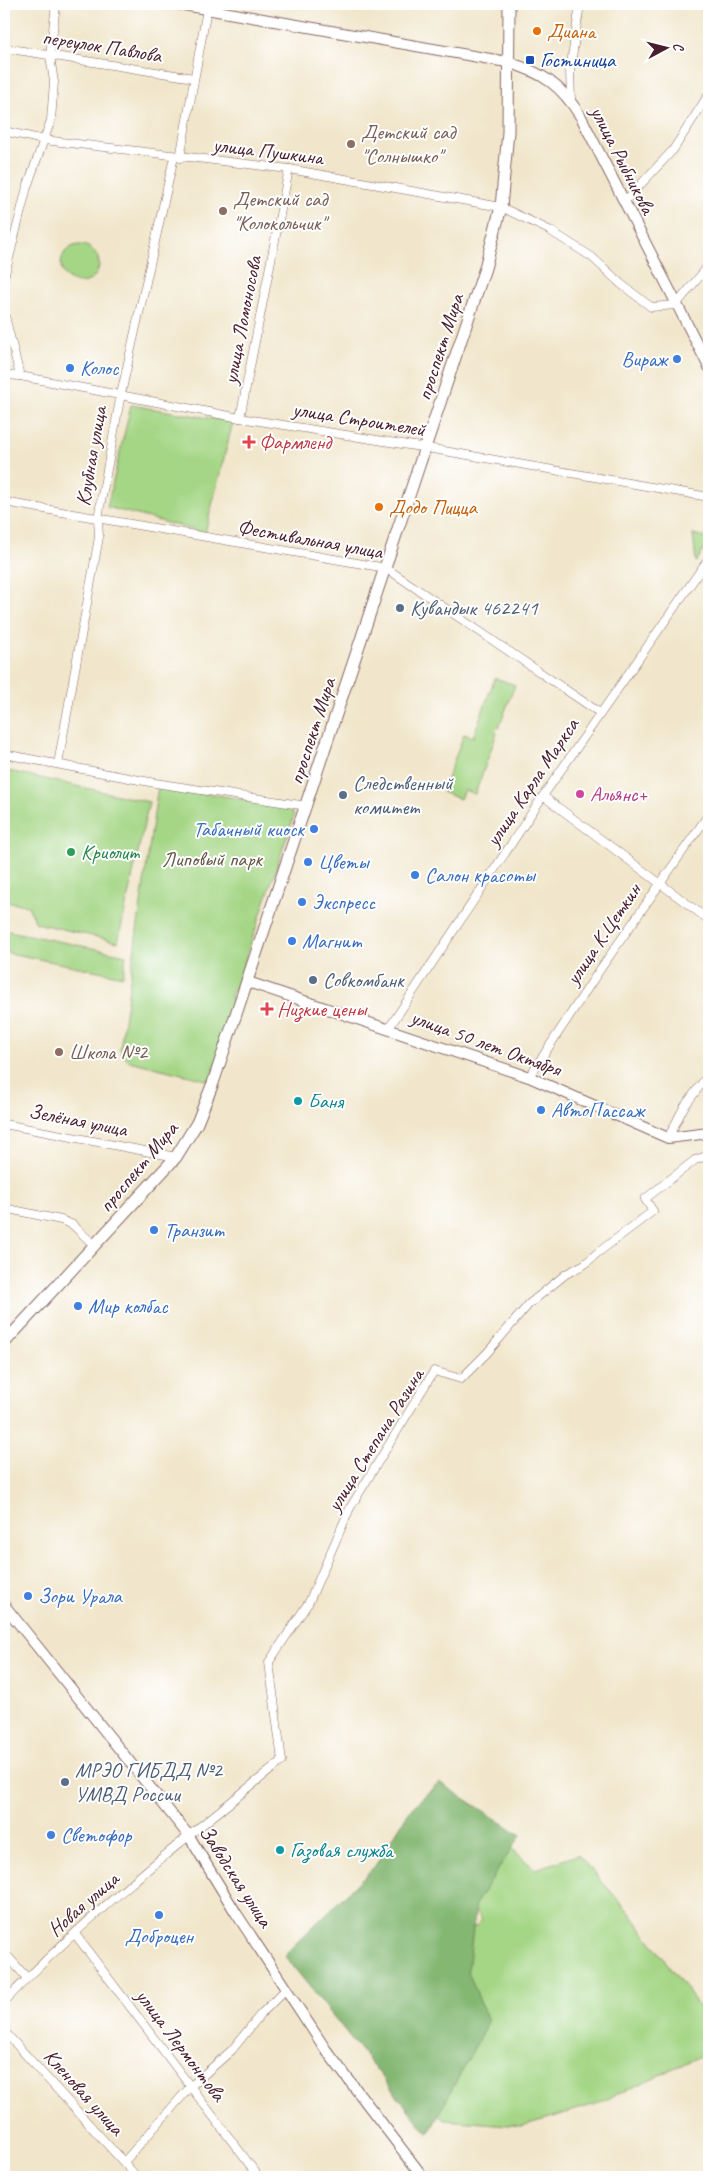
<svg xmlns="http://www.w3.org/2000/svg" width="713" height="2181" font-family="Caveat,sans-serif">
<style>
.green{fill:#a4d685;stroke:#777a58}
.forest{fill:#83b772;stroke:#666b4e}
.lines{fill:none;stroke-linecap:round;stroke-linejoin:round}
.minor-casing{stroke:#846563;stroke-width:9}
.tertiary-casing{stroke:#846563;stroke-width:12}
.secondary-casing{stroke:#846563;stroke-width:13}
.minor{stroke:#fff;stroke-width:8}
.tertiary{stroke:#fff;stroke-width:10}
.secondary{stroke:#fff;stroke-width:11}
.food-dot{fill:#e8710a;stroke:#fff;stroke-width:2}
.transit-dot{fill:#1a4fb4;stroke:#fff;stroke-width:2}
.education-dot{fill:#8d6e63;stroke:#fff;stroke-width:2}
.shop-dot{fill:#3f7fe0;stroke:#fff;stroke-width:2}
.health-dot{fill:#e0444e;stroke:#fff;stroke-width:2}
.service-dot{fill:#5c6f8a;stroke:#fff;stroke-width:2}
.hotel-dot{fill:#d1479c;stroke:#fff;stroke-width:2}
.leisure-dot{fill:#2e9e5b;stroke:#fff;stroke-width:2}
.culture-dot{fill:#0f9aa8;stroke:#fff;stroke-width:2}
.labels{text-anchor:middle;stroke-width:4;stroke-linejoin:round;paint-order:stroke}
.food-label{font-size:21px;fill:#c56008;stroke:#fff;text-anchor:start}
.street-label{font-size:21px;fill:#4a1f2b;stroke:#fff}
.transit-label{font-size:21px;fill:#164399;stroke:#fff;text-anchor:start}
.education-label{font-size:21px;fill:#785e54;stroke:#fff;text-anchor:start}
.shop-label{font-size:21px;fill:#366cbe;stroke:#fff;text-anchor:start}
.health-label{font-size:21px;fill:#be3a42;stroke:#fff;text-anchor:start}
.service-label{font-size:21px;fill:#4e5e75;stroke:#fff;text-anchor:start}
.hotel-label{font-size:21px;fill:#b23c85;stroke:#fff;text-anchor:start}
.leisure-label{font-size:21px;fill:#27864d;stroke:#fff;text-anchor:start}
.park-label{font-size:21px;fill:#655646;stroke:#fff}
.culture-label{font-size:21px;fill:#0d838f;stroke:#fff;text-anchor:start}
</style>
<rect width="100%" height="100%" fill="#fff"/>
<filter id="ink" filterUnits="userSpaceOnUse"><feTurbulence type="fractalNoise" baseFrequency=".02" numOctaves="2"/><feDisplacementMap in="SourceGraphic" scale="10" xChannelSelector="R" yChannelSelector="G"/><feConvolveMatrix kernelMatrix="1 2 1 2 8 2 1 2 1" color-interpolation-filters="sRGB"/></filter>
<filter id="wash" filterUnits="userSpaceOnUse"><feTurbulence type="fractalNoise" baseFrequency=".0096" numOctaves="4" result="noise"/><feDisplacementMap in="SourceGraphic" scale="20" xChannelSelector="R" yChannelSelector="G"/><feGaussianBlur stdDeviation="1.12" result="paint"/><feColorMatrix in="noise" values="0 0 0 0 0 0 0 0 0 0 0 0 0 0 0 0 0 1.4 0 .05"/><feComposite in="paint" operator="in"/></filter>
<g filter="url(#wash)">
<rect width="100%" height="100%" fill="#f1e6cb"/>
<g class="green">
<circle cx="80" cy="264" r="19"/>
<polygon points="131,405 233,422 205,533 107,507"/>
<polygon points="693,534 709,538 709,542 696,562"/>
<polygon points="495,678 515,685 499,727 495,731 497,733 475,794 464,790 460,799 442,792 464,734 473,737"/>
<polygon points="4,770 149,802 118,942 36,923 28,906 10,902 4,907"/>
<polygon points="158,786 289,806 294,816 238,981 231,996 234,1011 210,1081 129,1061 124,1057 120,1049"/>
<polygon points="4,930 126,955 123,976 4,952"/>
<polygon points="489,1829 535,1869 578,1855 630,1913 709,2020 709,2052 596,2104 522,2126 444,2120 364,2032 482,1920 448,1877"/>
</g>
<polygon class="forest" points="439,1782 521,1835 476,1903 468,1971 488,2022 428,2134 284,1955 375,1866 410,1810"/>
</g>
<g filter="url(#ink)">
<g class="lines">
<g class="minor-casing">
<g id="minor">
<polyline points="4,48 194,78"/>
<polyline points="571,101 570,71 580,4"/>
<polyline points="4,131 44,140 289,169 501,207 549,230 592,257 621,284 651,307 676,305 709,265"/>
<polyline points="180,158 207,9"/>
<polyline points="625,201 673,150 709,94"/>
<polyline points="4,278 27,187 51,120 54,82 50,56 56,4"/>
<polyline points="4,312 20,376"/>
<polyline points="4,375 20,376 240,418 427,448 709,497"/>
<polyline points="240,418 289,169"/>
<polyline points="4,502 386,568 600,713"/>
<polyline points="4,754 155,783 307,806"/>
<polyline points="58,764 99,537 98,518 121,394 174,157"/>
<polyline points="543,796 709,920"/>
<polyline points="389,1028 543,796 709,558"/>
<polyline points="529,1077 599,971 709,814"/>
<polyline points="4,1124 176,1157"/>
<polyline points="668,1138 684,1107 709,1074"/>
<polyline points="4,1208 61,1220 73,1225 95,1246"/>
<polyline points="75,1934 259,2177"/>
<polyline points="4,1952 27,1978"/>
<path d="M4,2002C88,1914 187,1837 282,1761L269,1662L309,1602L350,1508L434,1371L461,1379L487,1353L529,1304L566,1274L585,1264L596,1254L653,1211L645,1199L695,1160L709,1155"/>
<polyline points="4,2031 137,2177"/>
<polyline points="124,2162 191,2086 232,2050 260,2015 287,1988"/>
<polyline points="4,2173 8,2177"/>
</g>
</g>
<g class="tertiary-casing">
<g id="tertiary">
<path d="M178,4L507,62C544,73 561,85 581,117L709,367"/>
<polyline points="248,982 529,1077 668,1138 709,1133"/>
<polyline points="4,1605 189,1836 236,1913 326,2050 423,2177"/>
</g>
</g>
<g class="secondary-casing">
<polyline id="secondary" points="4,1343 176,1157 197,1123 213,1083 485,268 501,207 508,132 509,4"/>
</g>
<use href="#minor" class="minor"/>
<use href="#tertiary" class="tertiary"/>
<use href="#secondary" class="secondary"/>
</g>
</g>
<g class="food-dot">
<circle cx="537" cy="31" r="5"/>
<circle cx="379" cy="507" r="5"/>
</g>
<rect class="transit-dot" x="525" y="55" width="10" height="10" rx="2.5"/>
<g class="education-dot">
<circle cx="351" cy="144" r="5"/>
<circle cx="223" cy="211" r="5"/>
<circle cx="59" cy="1052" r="5"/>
</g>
<g class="shop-dot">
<circle cx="677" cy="359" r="5"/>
<circle cx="70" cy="368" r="5"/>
<circle cx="314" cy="829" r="5"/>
<circle cx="308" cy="862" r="5"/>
<circle cx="415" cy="875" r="5"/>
<circle cx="302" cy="902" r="5"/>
<circle cx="292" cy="941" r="5"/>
<circle cx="541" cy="1110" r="5"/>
<circle cx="154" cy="1230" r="5"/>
<circle cx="78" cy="1306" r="5"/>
<circle cx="28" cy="1596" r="5"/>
<circle cx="51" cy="1835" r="5"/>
<circle cx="159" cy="1915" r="5"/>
</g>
<g class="health-dot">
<path d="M246.5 434.5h5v5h5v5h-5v5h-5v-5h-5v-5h5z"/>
<path d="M264.5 1001.5h5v5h5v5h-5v5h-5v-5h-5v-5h5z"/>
</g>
<g class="service-dot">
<circle cx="400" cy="608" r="5"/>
<circle cx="343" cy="795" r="5"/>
<circle cx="313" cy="980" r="5"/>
<circle cx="65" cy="1782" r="5"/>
</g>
<circle class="hotel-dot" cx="580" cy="794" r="5"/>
<circle class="leisure-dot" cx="71" cy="852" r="5"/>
<g class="culture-dot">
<circle cx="298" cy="1101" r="5"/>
<circle cx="280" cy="1850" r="5"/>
</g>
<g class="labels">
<g class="food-label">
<text x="547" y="38">Диана</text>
<text x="389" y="514">Додо Пицца</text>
</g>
<g class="street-label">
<text transform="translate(102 46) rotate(9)" y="7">переулок Павлова</text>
<text transform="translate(268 151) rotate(7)" y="7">улица Пушкина</text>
<text transform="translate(623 160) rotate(63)" y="7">улица Рыбникова</text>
<text transform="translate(242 320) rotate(-79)" y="7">улица Ломоносова</text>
<text transform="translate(440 347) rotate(-72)" y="7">проспект Мира</text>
<text transform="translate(359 419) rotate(9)" y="7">улица Строителей</text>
<text transform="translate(91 456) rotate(-80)" y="7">Клубная улица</text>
<text transform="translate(310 539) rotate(10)" y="7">Фестивальная улица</text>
<text transform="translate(312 731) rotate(-72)" y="7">проспект Мира</text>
<text transform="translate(532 782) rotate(-56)" y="7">улица Карла Маркса</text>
<text transform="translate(603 934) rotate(-56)" y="7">улица К.Цеткин</text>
<text transform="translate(486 1043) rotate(20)" y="7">улица 50 лет Октября</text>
<text transform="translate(78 1120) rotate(11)" y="7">Зелёная улица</text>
<text transform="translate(138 1167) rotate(-50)" y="7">проспект Мира</text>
<text transform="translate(375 1440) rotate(-58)" y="7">улица Степана Разина</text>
<text transform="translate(236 1876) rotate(57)" y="7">Заводская улица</text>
<text transform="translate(83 1904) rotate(-41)" y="7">Новая улица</text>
<text transform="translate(181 2045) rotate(53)" y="7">улица Лермонтова</text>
<text transform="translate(84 2092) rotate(48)" y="7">Кленовая улица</text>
</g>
<g class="transit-label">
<text x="540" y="67">Гостиница</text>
</g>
<g class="education-label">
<text x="361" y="139">Детский сад<tspan x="361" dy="24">"Солнышко"</tspan></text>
<text x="233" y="206">Детский сад<tspan x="233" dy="24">"Колокольчик"</tspan></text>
<text x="69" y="1059">Школа №2</text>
</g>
<g class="shop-label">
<text x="667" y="366" text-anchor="end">Вираж</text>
<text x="80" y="375">Колос</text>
<text x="304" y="836" text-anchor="end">Табачный киоск</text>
<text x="318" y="869">Цветы</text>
<text x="425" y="882">Салон красоты</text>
<text x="312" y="909">Экспресс</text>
<text x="302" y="948">Магнит</text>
<text x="551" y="1117">АвтоПассаж</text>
<text x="164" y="1237">Транзит</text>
<text x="88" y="1313">Мир колбас</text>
<text x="38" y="1603">Зори Урала</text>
<text x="61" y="1842">Светофор</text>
<text x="159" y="1943" text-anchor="middle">Доброцен</text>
</g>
<g class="health-label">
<text x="259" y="449">Фармленд</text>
<text x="277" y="1016">Низкие цены</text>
</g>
<g class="service-label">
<text x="410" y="615">Кувандык 462241</text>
<text x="353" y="790">Следственный<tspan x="353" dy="24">комитет</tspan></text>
<text x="323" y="987">Совкомбанк</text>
<text x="75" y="1777">МРЭО ГИБДД №2<tspan x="75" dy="24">УМВД России</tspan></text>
</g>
<g class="hotel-label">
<text x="590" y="801">Альянс+</text>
</g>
<g class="leisure-label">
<text x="81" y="859">Криолит</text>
</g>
<g class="park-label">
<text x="212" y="866">Липовый парк</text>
</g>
<g class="culture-label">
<text x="308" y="1108">Баня</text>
<text x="290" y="1857">Газовая служба</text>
</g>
</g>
<rect width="713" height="2181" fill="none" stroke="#fff" stroke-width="20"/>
<g transform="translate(666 48) rotate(83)" stroke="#ffffff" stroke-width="4" paint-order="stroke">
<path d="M0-4L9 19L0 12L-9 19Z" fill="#4a1f2b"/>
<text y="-8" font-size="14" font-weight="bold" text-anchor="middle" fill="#4a1f2b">С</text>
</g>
</svg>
